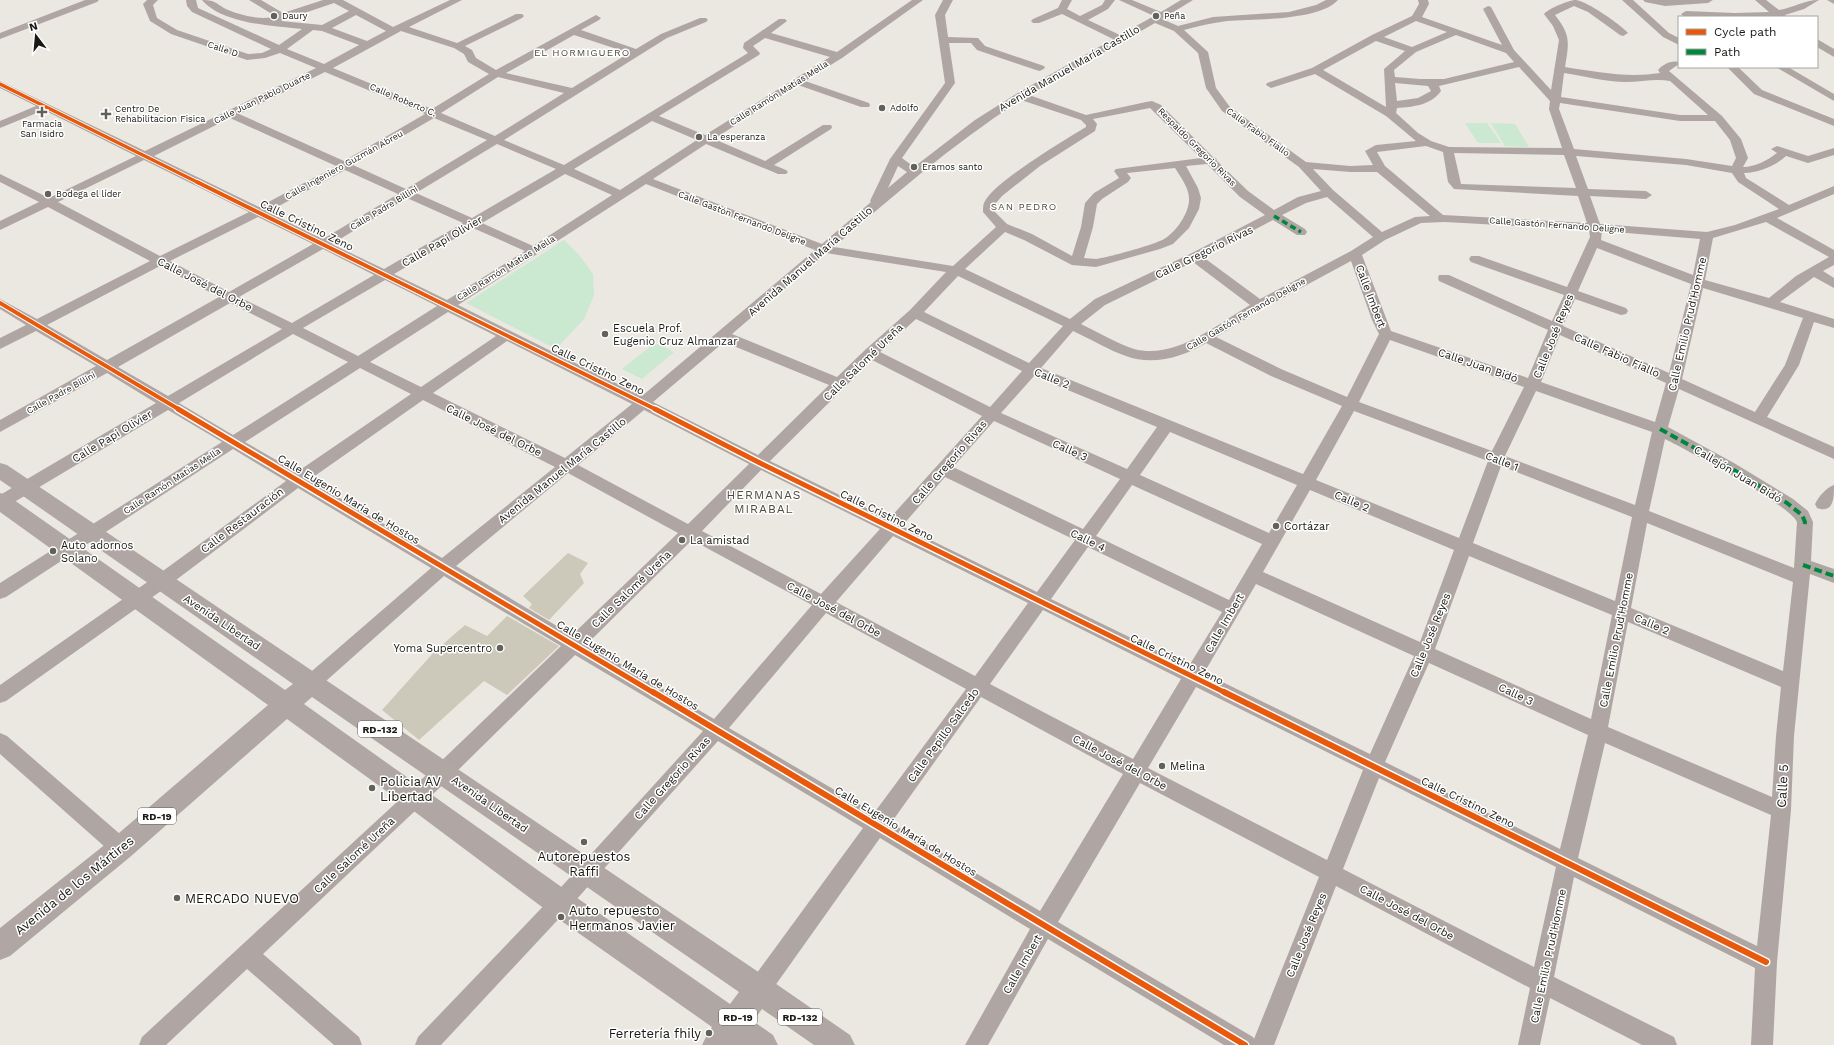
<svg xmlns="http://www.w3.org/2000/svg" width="1834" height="1045" font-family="'Work Sans',sans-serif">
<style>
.green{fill:#cbe8d1}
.building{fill:#cdc9ba}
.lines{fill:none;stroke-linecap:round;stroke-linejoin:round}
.minor{fill:#afa6a4;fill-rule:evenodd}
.major{fill:#b0a7a4;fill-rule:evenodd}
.quiet-far1{stroke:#00873e;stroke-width:3.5;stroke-dasharray:6 3.5;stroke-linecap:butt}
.quiet{stroke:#00873e;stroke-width:4;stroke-dasharray:8 4;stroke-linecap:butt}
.cycleway-far3-casing{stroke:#fff;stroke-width:5}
.cycleway-far2-casing{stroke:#fff;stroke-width:6}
.cycleway-far1-casing{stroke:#fff;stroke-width:8}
.cycleway-casing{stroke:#fff;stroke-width:9}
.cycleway-far3{stroke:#e8590c;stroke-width:3.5}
.cycleway-far2{stroke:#e8590c;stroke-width:4}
.cycleway-far1{stroke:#e8590c;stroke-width:5}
.cycleway{stroke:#e8590c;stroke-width:6}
.poi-dot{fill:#62615a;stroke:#fff;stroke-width:1.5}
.labels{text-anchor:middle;stroke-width:3;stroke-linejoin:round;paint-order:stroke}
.far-poi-label{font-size:9px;fill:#191812;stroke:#fff;text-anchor:start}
.far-street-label{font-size:9px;fill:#191812;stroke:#fff}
.far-neighbourhood-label{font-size:10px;letter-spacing:1px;fill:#4f4b3f;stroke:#fff}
.shield{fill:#fff;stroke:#5e5d59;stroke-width:1}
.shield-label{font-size:10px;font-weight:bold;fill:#191812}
.street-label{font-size:11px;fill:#191812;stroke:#fff}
.poi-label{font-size:11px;fill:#191812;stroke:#fff;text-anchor:start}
.neighbourhood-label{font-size:12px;letter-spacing:1px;fill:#4f4b3f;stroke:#fff}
.near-poi-label{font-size:13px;fill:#191812;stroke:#fff;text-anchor:start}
.near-street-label{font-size:13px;fill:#191812;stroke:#fff}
</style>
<rect width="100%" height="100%" fill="#eae8e0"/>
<g class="green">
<polygon points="1465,123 1487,123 1501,143 1478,143"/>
<polygon points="1491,123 1515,124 1529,147 1505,146"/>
<polygon points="564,240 580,256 593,274 594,295 584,319 556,349 466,303"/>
<polygon points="655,343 674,352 642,379 622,369"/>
</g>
<g class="building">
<polygon points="568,553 588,563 580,574 584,583 549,620 529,608 532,604 523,596"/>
<polygon points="507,616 559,646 507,695 484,681 419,740 382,710 434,652 465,625 487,636"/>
</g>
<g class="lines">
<g class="minor">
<polygon points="85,0 99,0 97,2 0,39 0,33"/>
<path d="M147,0H158L153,5L157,18L177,30L248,54L262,53L271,49L192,12L187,6L186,0H196L198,8L279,45L302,29C274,26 222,24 202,0C217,0 217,5 228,10C240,15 263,21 275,16L249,0H261L283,13L323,0H343L393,27L450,0H462L409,27L457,43L516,14H522L524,16L522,18L465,46L472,50L476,58L496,70L596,15L601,18L599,20L581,30L636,49L661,34L700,18H706L708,20L706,22L667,38L504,140L564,165L748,53L743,48L744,43L779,19H785L787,21L771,33L837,52L912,0H923L842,58L805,81L869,103L870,105L869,107H861L798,85L714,139L765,161L823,125H831L832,127L831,129L774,165L786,170L788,172L786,174H778L706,144L653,179L822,244L871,202L870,201L890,159L945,83L935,15L943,0H953L945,15L948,37L978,38L985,46L1044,66L1045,68L1040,71L1036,70L977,50L971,43H949L955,83L902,158L914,167L975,120L1016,94L1113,39L1062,14L1039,23H1033L1031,21L1033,19L1058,8L1062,0H1072L1067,9L1080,16L1102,5L1105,0H1115L1108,9L1088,20L1120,35L1154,16L1119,0H1132L1161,12L1181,0H1193L1162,19L1178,26L1213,17L1289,12L1316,5L1326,0H1338C1319,21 1254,19 1227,21C1212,23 1198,26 1184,30L1208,52L1216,88L1230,107L1306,162L1350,166L1373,165L1365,151L1376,145L1416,141L1386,116L1315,74L1271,88L1266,85L1267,83L1312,68L1372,35L1412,16L1419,4L1418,0H1428L1429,4L1422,17L1502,45L1483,9L1488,6L1491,7L1514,50L1551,90L1559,40L1553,26L1544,14C1549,8 1570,0 1576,0C1587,1 1621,25 1628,33L1623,36L1620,35L1588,12L1574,6L1555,15C1571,35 1569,43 1565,67C1597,72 1628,78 1660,73L1658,70C1662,65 1671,60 1678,62L1679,64L1669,71L1722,116L1741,139L1748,158L1743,167C1755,167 1768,160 1777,153L1771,149L1777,146L1808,156L1834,148V155L1808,163L1786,156C1775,166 1759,173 1744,173L1746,178L1789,205L1834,186V194L1777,218L1834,250V265L1823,271L1834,278V288L1814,277L1780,302L1834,319V328L1814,322L1799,365L1767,417L1834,447V459L1679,389L1668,427L1734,463L1793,499L1808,511L1813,522L1811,561L1834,569V583L1810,574L1794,736L1791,810L1777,962L1773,1045H1751L1755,968L1574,877L1554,977L1674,1037L1677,1045H1642L1550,998L1540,1045H1518L1530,988L1336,886L1274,1045H1224L1048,939L988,1045H965L1030,929L880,838L767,997L759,1000L751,997L748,989L751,981L863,828L718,741L567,910L441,1045H415L418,1037L553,896L703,731L575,655L450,778L263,954L359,1037L362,1045H334L247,969L166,1045H139L142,1037L436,766L561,646L444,576L317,689L311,691L305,689L302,683L305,677L431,568L298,488L168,586L6,701L0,703V685L156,576L286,481L233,449L6,597L0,599V583L222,442L168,410L6,507L0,509V495L156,403L107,373L0,432V420L96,366L36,331L0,349V338L26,325L0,309V299L37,319L150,261L48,207L0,230V221L39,202L0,182V174L49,198L136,156L44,110L0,128V121L36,106L0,88V81L145,151L316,68L280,53L265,58L247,60L171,34L150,21L143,4ZM334,3L349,11L322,25L281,21ZM356,15L386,31L367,41L332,28ZM1416,21L1447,32L1412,47L1384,37ZM1155,23L1174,31L1198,53L1206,88L1222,111L1299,167L1321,191L1298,197L1274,210L1248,191L1217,161L1216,158L1213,157L1161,105L1152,101L1146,102L1086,115L1029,95ZM313,30L322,31L359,45L324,64L287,49ZM401,31L454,48L464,54L468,62L489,74L432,109L333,68ZM574,35L629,53L572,88L506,73ZM1456,35L1506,53L1514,62L1444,79H1420L1395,77L1394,70L1416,52ZM765,38L830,57L705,135L659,116L759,55L760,53L753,46ZM1376,41L1405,51L1384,69L1386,107L1323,70ZM1519,67L1550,101L1549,109L1562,148L1449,147L1431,141L1418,133L1396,113L1397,108C1413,107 1431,105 1441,91L1439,86ZM325,72L425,114L344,161L239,114ZM1564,73C1585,76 1606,82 1626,82C1641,82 1656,78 1670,81L1708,115H1680L1561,97ZM498,77L564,93L495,136L441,113ZM1395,83L1428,86L1431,91L1418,98L1397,101ZM1021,100L1081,120L1086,125V127C1065,140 992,183 984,203C983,205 983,209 983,212L996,227L953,266L834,247C894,195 954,143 1021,100ZM1560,103L1680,121H1715L1730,140L1736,158L1732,166L1686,159L1574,149L1559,109ZM1150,108L1201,158L1116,169L1114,171L1119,178L1094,193L1085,203L1081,227L1072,256L1032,234L1007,224L995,212L996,203L1002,196L1040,166L1095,131L1097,124L1093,119ZM230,118L336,166L259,207L154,156ZM434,118L487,140L406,189L353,165ZM652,121L697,140L620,190L574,169ZM497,144L556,169L472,218L416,193ZM1426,146L1443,152L1448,182L1454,189L1578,196L1587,223L1443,215L1385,166L1377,152ZM1454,153L1564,155L1576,188L1461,184ZM1576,156L1686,165L1732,173L1738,182L1779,209L1735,225L1707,232L1600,224L1590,196L1646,199L1652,195L1646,191L1588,189ZM144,160L249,212L160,256L58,202ZM1207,164L1240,197L1265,215L1190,254L1095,299L1070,319L965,269L1005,232L1024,240L1072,265L1096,267L1160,249L1173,244L1189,228L1199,209L1201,198L1198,188L1186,166ZM898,166L907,172L888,188ZM1175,168C1180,176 1189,188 1189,198C1190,212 1176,232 1164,239C1154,245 1109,257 1096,259C1093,259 1088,258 1084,258L1093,227L1097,204L1102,199L1128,182L1131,178L1127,173ZM1313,169L1350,172H1377L1430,216L1415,217L1382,232L1333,190ZM345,170L398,194L323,239L268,212ZM565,174L612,195L533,246L482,223ZM646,184L815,250L642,396L458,305ZM1327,197L1373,237L1351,251L1260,299L1203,257L1273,220L1297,235H1305L1307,232L1305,229L1282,215L1306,203ZM407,198L463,223L384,269L332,244ZM258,217L313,244L229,292L170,261ZM1445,222L1589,230L1590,237L1567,287L1479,256H1471L1469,259L1471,262L1564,295L1552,321L1449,275H1439L1438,278L1439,281L1548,330L1528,378L1391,331L1362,255L1385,240L1421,223ZM1766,222L1829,257L1796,276L1769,298L1705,280L1713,238ZM473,228L525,251L447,300L394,274ZM1602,231L1700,239L1693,275L1601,240ZM1597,248L1691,284L1669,373L1563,326L1575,299L1621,315L1626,314L1628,311L1626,308L1578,291ZM323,249L374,275L292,323L239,297ZM826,253L946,272L910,310L865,350L837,377L732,334ZM1351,261L1372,320L1379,334L1347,397L1281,369L1216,337L1264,308ZM1193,262L1250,305C1216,325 1175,360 1134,349C1118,344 1096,331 1081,324L1105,305ZM160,266L219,297L107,360L47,325ZM958,276L1063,326L1029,363L924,312ZM385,280L437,306L358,356L303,328ZM1703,288L1803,318L1785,365L1755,412L1682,379ZM230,303L282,329L168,396L118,367ZM448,312L496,336L421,387L370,362ZM916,319L1022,371L990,407L880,352ZM1073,331C1091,339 1108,350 1126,356C1152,366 1184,357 1206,343L1271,376L1342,406L1303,474L1041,368ZM293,334L348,362L233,435L179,403ZM1560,335L1666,383L1655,422L1541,382ZM1390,340L1524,387L1492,451L1359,402ZM507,341L632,404L565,458L433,393ZM724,342L829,385L758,455L653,402ZM872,360L982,416L889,519L770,461ZM360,368L411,394L297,472L245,442ZM1034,376L1157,427L1127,469L1001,413ZM1536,391L1652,432L1635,505L1505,456ZM423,400L555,467L442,558L309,480ZM644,410L749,464L688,524L578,465ZM1354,411L1488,461L1459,538L1316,480ZM994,421L1120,479L1083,529L953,467ZM1170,432L1297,485L1269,533L1140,475ZM1665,439C1687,450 1790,505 1797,522L1794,568L1649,511ZM1501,466L1632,517L1615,601L1473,543ZM761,470L880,529L821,594L702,531ZM568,473L678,533L572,635L456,566ZM945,477L1075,540L1037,592L902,526ZM1132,485L1262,544L1229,600L1096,536ZM1310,490L1454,550L1420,642L1263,572ZM1647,523L1793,582L1783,671L1631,608ZM893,536L1028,603L975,676L836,602ZM692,540L812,605L714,719L587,644ZM1088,547L1222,612L1189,666L1051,599ZM1469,556L1612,615L1591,719L1435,649ZM1256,584L1414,656L1370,754L1204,673ZM1043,610L1181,679L1133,759L990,684ZM826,613L966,689L874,813L729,728ZM1628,622L1781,687L1776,736L1772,797L1608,727ZM1429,663L1588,735L1560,849L1385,762ZM1196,687L1363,770L1327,860L1148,768ZM981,697L1123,774L1040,911L891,823ZM1605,743L1771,815L1757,946L1578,858ZM1379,778L1556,867L1534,967L1343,869ZM1140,783L1319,877L1254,1039L1253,1037L1058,922Z"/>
<polygon points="1622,0 1633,0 1669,33 1679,38 1679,45 1663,37"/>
<polygon points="1643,0 1713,0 1708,3 1665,6 1645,2"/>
<path d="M1755,0H1766L1779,10C1793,8 1804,0 1819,0L1804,9L1785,15L1786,17H1689L1683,16L1681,14L1686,11L1735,13L1769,12Z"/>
<polygon points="1827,0 1834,0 1834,4"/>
<polygon points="1817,39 1834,49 1834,57 1817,47"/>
<polygon points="1727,67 1738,67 1762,90 1834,119 1834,126 1754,94"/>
<polygon points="1776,67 1788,67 1834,94 1834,101"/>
<path d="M1834,485C1834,497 1834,514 1817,508L1815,504C1819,496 1826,488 1834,485Z"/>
<polygon points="0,733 7,736 128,841 131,848 128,855 121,858 114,855 0,754"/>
</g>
<path class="major" d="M0,463L7,465L769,979L850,1035L855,1045H814L762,1009L753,1021L773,1035L778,1045H702L707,1035L712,1027L550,913L407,806L287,719L130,857L10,956L0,960V928L112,839L268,705L0,512V493L7,495L285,690L293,684L0,480ZM312,697L739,992L730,1004L570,893L304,704Z"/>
<polyline class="quiet-far1" points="1274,216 1301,232"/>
<g class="quiet">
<polyline points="1660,429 1729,467 1787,503 1802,515 1805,522 1804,528"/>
<polyline points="1803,565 1834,576"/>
</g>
<g class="cycleway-far3-casing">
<polyline id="cycleway-far3" points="0,84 199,183"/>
</g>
<g class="cycleway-far2-casing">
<g id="cycleway-far2">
<polyline points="197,182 657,410"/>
<polyline points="0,303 180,410"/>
</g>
</g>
<g class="cycleway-far1-casing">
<g id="cycleway-far1">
<polyline points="178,409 654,693"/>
<polyline points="655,409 760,463 1226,693"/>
</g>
</g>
<g class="cycleway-casing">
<g id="cycleway">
<polyline points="653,692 1245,1045"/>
<polyline points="1224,692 1766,962"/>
</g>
</g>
<use href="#cycleway-far3" class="cycleway-far3"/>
<use href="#cycleway-far2" class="cycleway-far2"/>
<use href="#cycleway-far1" class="cycleway-far1"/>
<use href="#cycleway" class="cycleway"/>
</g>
<g class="poi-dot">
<circle cx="274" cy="16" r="4"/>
<circle cx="1156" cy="16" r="4"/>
<circle cx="882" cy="108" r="4"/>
<path d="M40 106h4v4h4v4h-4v4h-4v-4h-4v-4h4z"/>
<path d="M104 108h4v4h4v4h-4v4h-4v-4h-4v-4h4z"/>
<circle cx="699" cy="137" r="4"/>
<circle cx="914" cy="167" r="4"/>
<circle cx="48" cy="194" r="4"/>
<circle cx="605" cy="334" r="4"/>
<circle cx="1276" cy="526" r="4"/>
<circle cx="682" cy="540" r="4"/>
<circle cx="53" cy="551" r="4"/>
<circle cx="500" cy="648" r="4"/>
<circle cx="1162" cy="766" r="4"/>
<circle cx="372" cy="788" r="4"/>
<circle cx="584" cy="842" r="4"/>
<circle cx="177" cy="898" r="4"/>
<circle cx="561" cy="917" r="4"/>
<circle cx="709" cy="1033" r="4"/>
</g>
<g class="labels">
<g class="far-poi-label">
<text x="282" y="19">Daury</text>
<text x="1164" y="19">Peña</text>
<text x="890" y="111">Adolfo</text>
<text x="115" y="112">Centro De<tspan x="115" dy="10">Rehabilitacion Fisica</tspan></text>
<text x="42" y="127" text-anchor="middle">Farmacia<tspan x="42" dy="10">San Isidro</tspan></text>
<text x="707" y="140">La esperanza</text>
<text x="922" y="170">Eramos santo</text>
<text x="56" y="197">Bodega el líder</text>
</g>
<g class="far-street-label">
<text transform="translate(223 49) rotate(19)" y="3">Calle D</text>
<text transform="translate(779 93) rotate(-32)" y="3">Calle Ramón Matías Mella</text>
<text transform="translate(262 98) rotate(-26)" y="3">Calle Juan Pablo Duarte</text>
<text transform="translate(403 100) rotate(23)" y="3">Calle Roberto C.</text>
<text transform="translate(1258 132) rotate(36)" y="3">Calle Fabio Fiallo</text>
<text transform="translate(1197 147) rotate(45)" y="3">Respaldo Gregorio Rivas</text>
<text transform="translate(344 165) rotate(-29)" y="3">Calle Ingeniero Guzmán Abreu</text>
<text transform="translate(384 208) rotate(-31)" y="3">Calle Padre Billini</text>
<text transform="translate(742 218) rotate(21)" y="3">Calle Gastón Fernando Deligne</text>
<text transform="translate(1557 225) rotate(4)" y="3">Calle Gastón Fernando Deligne</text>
<text transform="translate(506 268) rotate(-32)" y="3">Calle Ramón Matías Mella</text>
<text transform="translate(1246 314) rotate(-30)" y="3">Calle Gastón Fernando Deligne</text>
<text transform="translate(61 393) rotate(-29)" y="3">Calle Padre Billini</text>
<text transform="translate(172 481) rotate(-33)" y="3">Calle Ramón Matías Mella</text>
</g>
<g class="far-neighbourhood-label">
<text x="582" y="56">EL HORMIGUERO</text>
<text x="1024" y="210">SAN PEDRO</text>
</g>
<g class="shield">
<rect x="358" y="721" width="44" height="16" rx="3"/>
<rect x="138" y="808" width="38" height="16" rx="3"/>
<rect x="719" y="1009" width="38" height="16" rx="3"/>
<rect x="778" y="1009" width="44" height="16" rx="3"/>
</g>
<g class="shield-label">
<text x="380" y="733">RD-132</text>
<text x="157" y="820">RD-19</text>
<text x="738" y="1021">RD-19</text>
<text x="800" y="1021">RD-132</text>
</g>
<g class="street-label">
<text transform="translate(1069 68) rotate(-30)" y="4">Avenida Manuel María Castillo</text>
<text transform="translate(307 225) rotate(26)" y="4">Calle Cristino Zeno</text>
<text transform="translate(442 241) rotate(-30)" y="4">Calle Papi Olivier</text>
<text transform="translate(1204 252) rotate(-26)" y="4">Calle Gregorio Rivas</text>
<text transform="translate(810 261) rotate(-41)" y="4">Avenida Manuel María Castillo</text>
<text transform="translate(205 284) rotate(27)" y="4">Calle José del Orbe</text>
<text transform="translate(1371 296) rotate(69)" y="4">Calle Imbert</text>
<text transform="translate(1687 324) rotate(-77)" y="4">Calle Emilio Prud'Homme</text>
<text transform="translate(1553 336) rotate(-68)" y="4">Calle José Reyes</text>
<text transform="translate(1617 355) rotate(24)" y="4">Calle Fabio Fiallo</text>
<text transform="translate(863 362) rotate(-44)" y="4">Calle Salomé Ureña</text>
<text transform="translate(1478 365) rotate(19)" y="4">Calle Juan Bidó</text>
<text transform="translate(598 369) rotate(26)" y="4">Calle Cristino Zeno</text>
<text transform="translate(1052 378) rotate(22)" y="4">Calle 2</text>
<text transform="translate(494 430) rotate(26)" y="4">Calle José del Orbe</text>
<text transform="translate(112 436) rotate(-31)" y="4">Calle Papi Olivier</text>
<text transform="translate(1070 450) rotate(24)" y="4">Calle 3</text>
<text transform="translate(1502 461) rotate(21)" y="4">Calle 1</text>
<text transform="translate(949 462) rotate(-49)" y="4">Calle Gregorio Rivas</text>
<text transform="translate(562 470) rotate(-39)" y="4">Avenida Manuel María Castillo</text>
<text transform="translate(1738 474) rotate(31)" y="4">Callejón Juan Bidó</text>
<text transform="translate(349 499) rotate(31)" y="4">Calle Eugenio María de Hostos</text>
<text transform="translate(1352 501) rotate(23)" y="4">Calle 2</text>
<text transform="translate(887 515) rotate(26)" y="4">Calle Cristino Zeno</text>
<text transform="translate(242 520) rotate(-37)" y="4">Calle Restauración</text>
<text transform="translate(1088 540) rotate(26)" y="4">Calle 4</text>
<text transform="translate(631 589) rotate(-44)" y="4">Calle Salomé Ureña</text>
<text transform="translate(834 609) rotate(28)" y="4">Calle José del Orbe</text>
<text transform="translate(222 622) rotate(34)" y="4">Avenida Libertad</text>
<text transform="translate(1224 623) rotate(-60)" y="4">Calle Imbert</text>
<text transform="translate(1652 624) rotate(23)" y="4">Calle 2</text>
<text transform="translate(1430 635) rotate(-68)" y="4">Calle José Reyes</text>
<text transform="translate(1616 640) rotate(-79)" y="4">Calle Emilio Prud'Homme</text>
<text transform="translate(1177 659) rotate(26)" y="4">Calle Cristino Zeno</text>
<text transform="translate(628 665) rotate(31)" y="4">Calle Eugenio María de Hostos</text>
<text transform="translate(1516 694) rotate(25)" y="4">Calle 3</text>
<text transform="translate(943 735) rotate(-54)" y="4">Calle Pepillo Salcedo</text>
<text transform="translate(1120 762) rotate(28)" y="4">Calle José del Orbe</text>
<text transform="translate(672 778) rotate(-48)" y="4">Calle Gregorio Rivas</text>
<text transform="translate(1468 802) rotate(26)" y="4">Calle Cristino Zeno</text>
<text transform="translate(490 804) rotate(35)" y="4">Avenida Libertad</text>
<text transform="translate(906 831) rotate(31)" y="4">Calle Eugenio María de Hostos</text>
<text transform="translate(354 855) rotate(-43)" y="4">Calle Salomé Ureña</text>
<text transform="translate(1407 912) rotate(28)" y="4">Calle José del Orbe</text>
<text transform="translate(1306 935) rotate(-68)" y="4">Calle José Reyes</text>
<text transform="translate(1548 956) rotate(-78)" y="4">Calle Emilio Prud'Homme</text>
<text transform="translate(1022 964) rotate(-60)" y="4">Calle Imbert</text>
</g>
<g class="poi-label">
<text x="613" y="332">Escuela Prof.<tspan x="613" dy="13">Eugenio Cruz Almanzar</tspan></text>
<text x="1284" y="530">Cortázar</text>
<text x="690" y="544">La amistad</text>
<text x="61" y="549">Auto adornos<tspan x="61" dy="13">Solano</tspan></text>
<text x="492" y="652" text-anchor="end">Yoma Supercentro</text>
<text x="1170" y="770">Melina</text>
</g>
<g class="neighbourhood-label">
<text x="764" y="499">HERMANAS<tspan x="764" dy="14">MIRABAL</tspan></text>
</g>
<g class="near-poi-label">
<text x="380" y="786">Policia AV<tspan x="380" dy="15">Libertad</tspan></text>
<text x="584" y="861" text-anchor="middle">Autorepuestos<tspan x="584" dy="15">Raffi</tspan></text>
<text x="185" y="903">MERCADO NUEVO</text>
<text x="569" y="915">Auto repuesto<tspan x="569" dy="15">Hermanos Javier</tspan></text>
<text x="701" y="1038" text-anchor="end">Ferretería fhily</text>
</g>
<g class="near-street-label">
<text transform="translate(1782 786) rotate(-87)" y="5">Calle 5</text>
<text transform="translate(74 885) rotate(-39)" y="5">Avenida de los Mártires</text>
</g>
</g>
<rect x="1678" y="16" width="140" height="52" fill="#ffffff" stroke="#a3a3a0"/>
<rect x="1686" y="29" width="20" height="6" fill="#e8590c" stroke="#a3a3a0"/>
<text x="1714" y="36" font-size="12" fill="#191812">Cycle path</text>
<rect x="1686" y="49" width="20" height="6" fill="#00873e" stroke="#a3a3a0"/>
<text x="1714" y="56" font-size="12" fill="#191812">Path</text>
<g transform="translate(36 36) rotate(344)" stroke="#ffffff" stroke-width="3" paint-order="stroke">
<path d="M0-3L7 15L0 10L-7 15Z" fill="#191812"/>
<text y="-6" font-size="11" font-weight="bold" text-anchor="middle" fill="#191812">N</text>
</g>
</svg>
